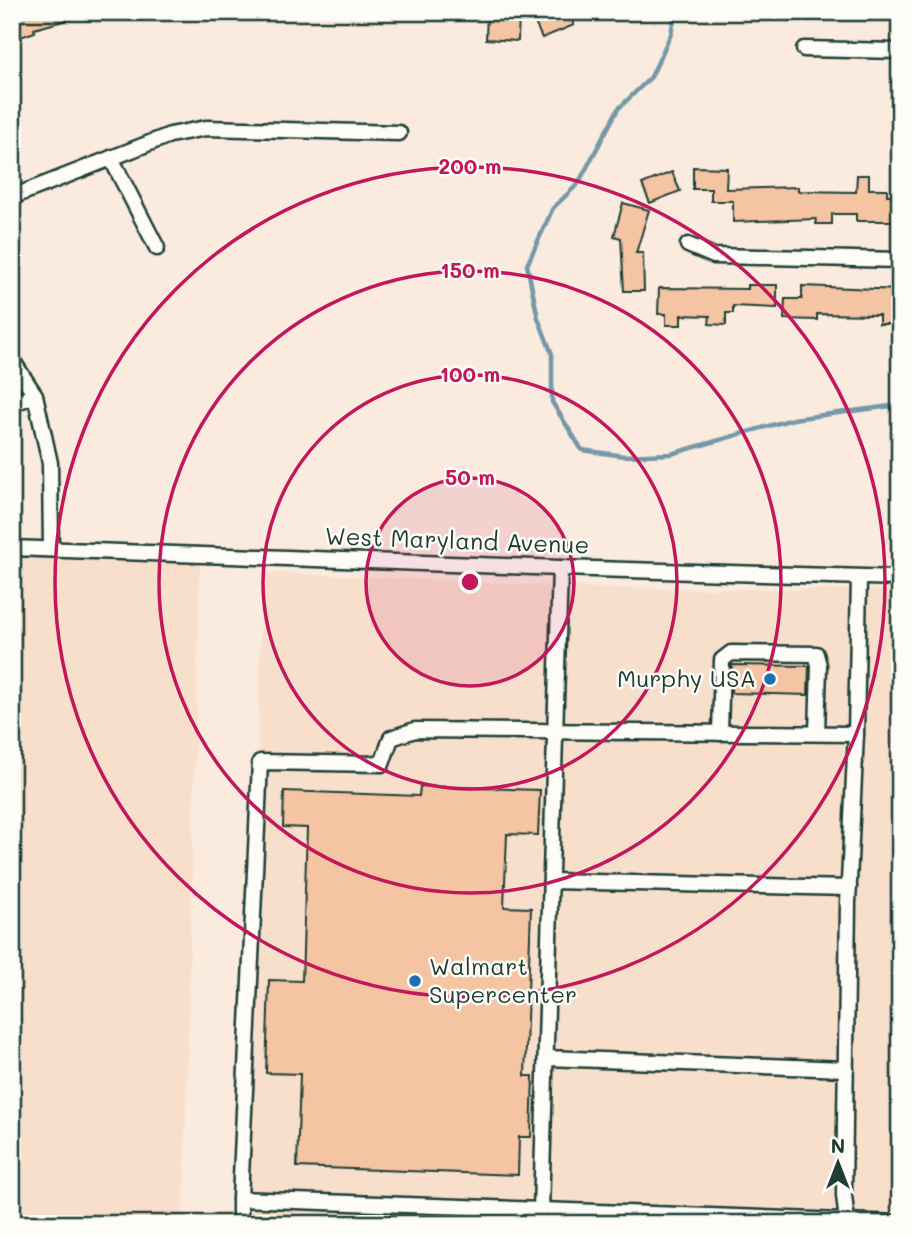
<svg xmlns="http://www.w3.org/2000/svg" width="912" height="1236" font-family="Mali,sans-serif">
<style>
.built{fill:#f8dfcc}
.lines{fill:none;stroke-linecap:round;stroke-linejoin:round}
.stream{stroke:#7498a9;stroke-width:4.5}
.building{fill:#f4c4a3;stroke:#1f3d34;stroke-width:2}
.minor-casing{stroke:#1f3d34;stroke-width:19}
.minor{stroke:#fdfcf7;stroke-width:14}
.ring{fill:none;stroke:#c2185b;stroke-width:3.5}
.poi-dot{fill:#1f6fb2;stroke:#fdfcf7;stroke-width:2.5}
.labels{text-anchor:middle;stroke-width:5;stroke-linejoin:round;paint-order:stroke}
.street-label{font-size:24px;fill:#1f3d34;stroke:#fdfcf7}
.poi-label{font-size:24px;fill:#1f3d34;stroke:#fdfcf7;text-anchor:end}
.centre{fill:#c2185b;stroke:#fdfcf7;stroke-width:3.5}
.ring-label{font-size:21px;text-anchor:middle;font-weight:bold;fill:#c2185b;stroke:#fdfcf7;stroke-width:5;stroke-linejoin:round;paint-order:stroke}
</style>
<rect width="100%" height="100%" fill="#faebde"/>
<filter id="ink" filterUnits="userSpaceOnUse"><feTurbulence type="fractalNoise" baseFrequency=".0143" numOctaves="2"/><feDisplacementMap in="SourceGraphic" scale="14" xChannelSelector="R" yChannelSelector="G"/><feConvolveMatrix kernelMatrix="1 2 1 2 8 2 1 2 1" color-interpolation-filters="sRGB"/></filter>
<g filter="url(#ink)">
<g class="built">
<polygon points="12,556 200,560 183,1224 12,1224"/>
<polygon points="262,572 601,588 900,590 900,1224 248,1224"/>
</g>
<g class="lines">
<polyline class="stream" points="675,12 671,34 651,77 618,109 578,184 553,208 527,265 538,318 552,354 552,402 582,450 624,456 671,454 793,419 891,406 900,407"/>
</g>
<g class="building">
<polygon points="24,12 82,12 82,16 34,29 35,32 12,40 12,16"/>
<polygon points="487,12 519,12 518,41 486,39"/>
<polygon points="530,12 568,12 574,25 542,38"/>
<polygon points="693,167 727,168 726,189 798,187 798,191 856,192 857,175 869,175 869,189 887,189 887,195 900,195 900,221 856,221 856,214 832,214 832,224 816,224 816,219 733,222 733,201 711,201 711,189 693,189"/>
<polygon points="672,172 680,191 650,203 642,184"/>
<polygon points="623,203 649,210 636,253 643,253 644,291 624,291 621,238 614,236"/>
<polygon points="748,285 777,285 777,308 733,306 733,313 726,313 726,325 709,324 710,316 681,315 681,325 666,325 666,314 658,314 659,288 748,289"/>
<polygon points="802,286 900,290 900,324 879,324 879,315 817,314 817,320 784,319 785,299 802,299"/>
<polygon points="732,665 809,666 808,695 731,693"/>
<polygon points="420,786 540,790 538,835 507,834 504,907 531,908 525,1076 533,1076 531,1137 519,1137 518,1175 297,1167 300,1074 266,1073 269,980 302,981 307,828 283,827 284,791 419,796"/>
</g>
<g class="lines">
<g class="minor-casing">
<g id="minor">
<polyline points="804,49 900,51"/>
<polyline points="111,158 157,248"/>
<polyline points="12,197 170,135 206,128 399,133"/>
<polyline points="688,245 714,256 900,260"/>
<polyline points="12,360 35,395 50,463 51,549"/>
<polyline points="12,404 35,395"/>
<polyline points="12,548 560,568 900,578"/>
<polyline points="720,733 722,660 731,653 816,654 819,665 817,733"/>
<polyline points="856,734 415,730 391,738 382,764 260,762 240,1199 900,1223"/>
<polyline points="551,881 849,888"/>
<polyline points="546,1058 846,1069"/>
<polyline points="240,1199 240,1224"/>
<polyline points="541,1211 560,568"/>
<polyline points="847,1222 844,1195 848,903 856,734 859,578"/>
<polyline points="475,1224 475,1209"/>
</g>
</g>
<use href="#minor" class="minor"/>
</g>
</g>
<circle cx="470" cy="582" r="104" fill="#c2185b" fill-opacity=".12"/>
<g class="ring">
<circle cx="470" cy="582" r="104"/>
<circle cx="470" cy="582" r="207"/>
<circle cx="470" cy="582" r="311"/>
<circle cx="470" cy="582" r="415"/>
</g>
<g class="poi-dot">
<circle cx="770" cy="679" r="7"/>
<circle cx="415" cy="981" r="7"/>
</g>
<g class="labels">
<g class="street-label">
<text transform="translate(457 541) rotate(2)" y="8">West Maryland Avenue</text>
</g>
<g class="poi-label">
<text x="756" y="687">Murphy USA</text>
<text x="429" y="975" text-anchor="start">Walmart<tspan x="429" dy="28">Supercenter</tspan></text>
</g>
</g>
<circle cx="470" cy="582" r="10" class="centre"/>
<g class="ring-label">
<text x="470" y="174">200 m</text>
<text x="470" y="278">150 m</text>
<text x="470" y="382">100 m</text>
<text x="470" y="485">50 m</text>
</g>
<rect width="912" height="1236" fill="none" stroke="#fdfcf7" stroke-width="42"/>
<rect x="21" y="21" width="870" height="1194" fill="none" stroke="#1f3d34" stroke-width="2.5" filter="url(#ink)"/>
<g transform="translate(838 1163)" stroke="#fdfcf7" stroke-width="5" paint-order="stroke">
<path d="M0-5L12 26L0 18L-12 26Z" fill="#1f3d34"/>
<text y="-10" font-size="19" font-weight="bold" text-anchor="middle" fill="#1f3d34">N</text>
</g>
</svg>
